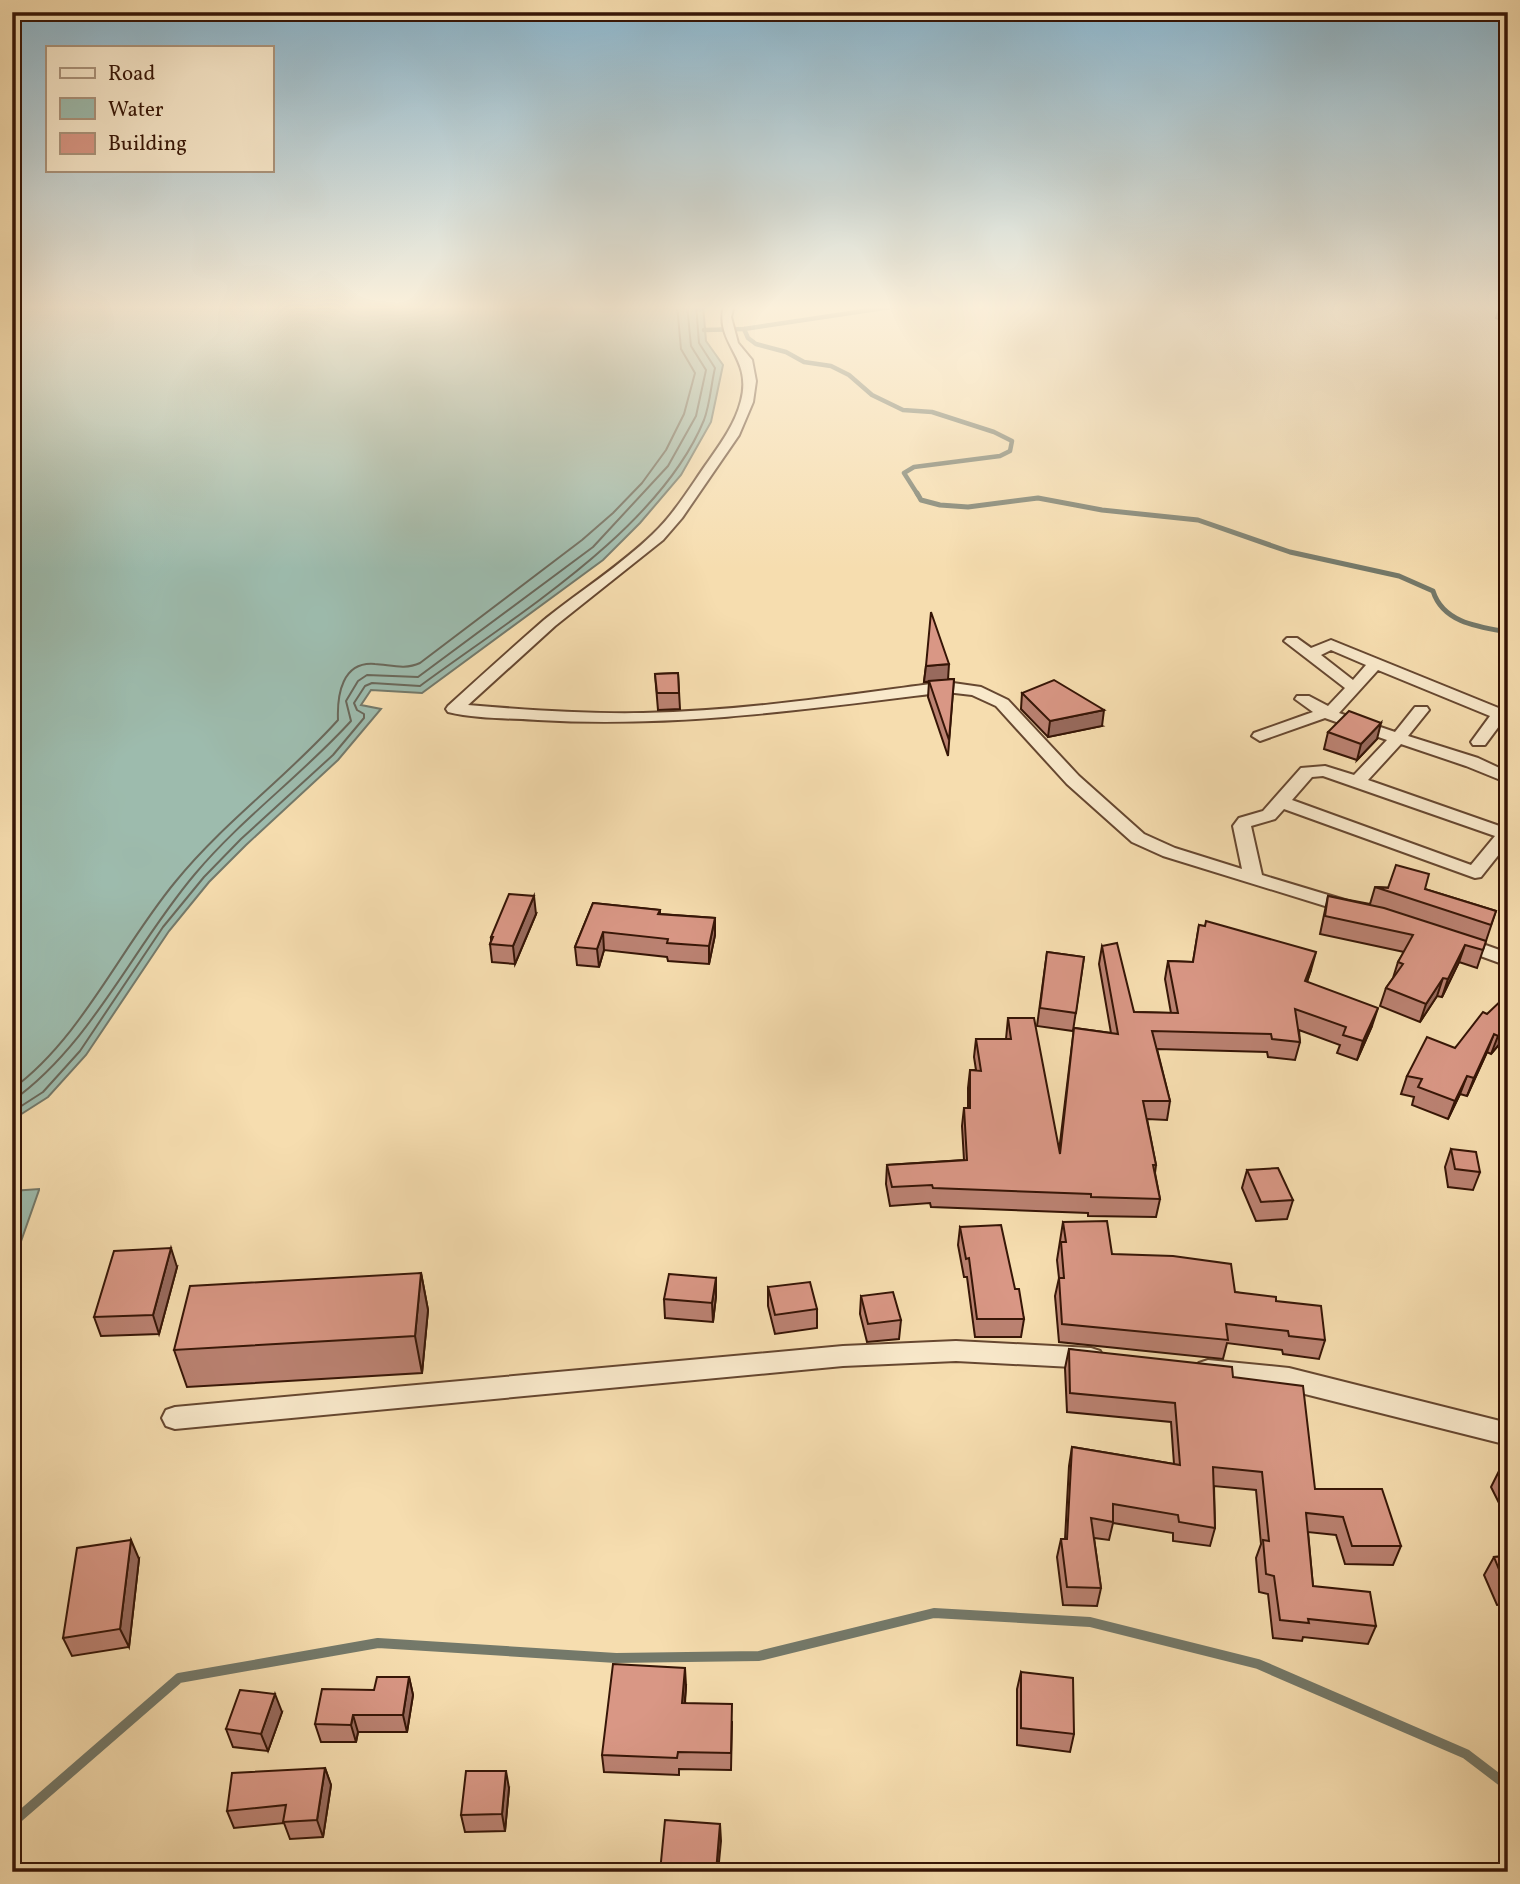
<svg xmlns="http://www.w3.org/2000/svg" width="1520" height="1884" font-family="Vollkorn,serif">
<style>
.water{fill:#9dbbad;stroke:#74796a;stroke-width:2}
.lines{fill:none;stroke-linecap:round;stroke-linejoin:round}
.shore{stroke:#6a685a;stroke-width:2}
.stream-far2{stroke:#74796a;stroke-width:4.5}
.stream-far1{stroke:#74796a;stroke-width:5}
.stream{stroke:#74796a;stroke-width:10}
.minor-casing{stroke:#664730;stroke-width:4}
.minor{fill:#f9e9cb;fill-rule:evenodd}
.wall{fill:#bb8272;stroke:#361506;stroke-width:2}
.shaded-wall{fill:#986a5d;stroke:#361506;stroke-width:2}
.building{fill:#d99785;stroke:#361506;stroke-width:2}
</style>
<rect width="100%" height="100%" fill="#f6ddaf"/>
<filter id="stains"><feTurbulence type="fractalNoise" baseFrequency=".00286" numOctaves="4"/><feColorMatrix values="0 0 0 0 .2 0 0 0 0 .09 0 0 0 0 .02 0 0 0 .5 -.17"/></filter>
<radialGradient id="worn" r=".72"><stop offset=".6" stop-color="#630" stop-opacity="0"/><stop offset="1" stop-color="#630" stop-opacity=".3"/></radialGradient>
<g class="water">
<polygon points="12,305 703,305 706,341 723,365 711,422 681,475 640,523 603,560 422,693 371,690 361,705 381,709 338,760 246,845 209,882 169,931 86,1055 48,1097 12,1120"/>
<polygon points="39,1189 39,1190 12,1267 12,1191"/>
</g>
<g class="lines">
<g class="shore">
<path d="M12,1089C81,1039 121,947 176,881C224,822 287,777 338,720C337,695 342,661 375,664C391,665 405,670 420,663L582,540L613,513L642,483L666,450L684,414L695,373L681,349L677,305"/>
<path d="M12,1101C91,1045 133,947 195,874C242,818 302,775 351,721L346,701L358,681L367,675L418,677L593,547L668,466L696,416L706,370L691,346L687,305"/>
<path d="M12,1112L43,1092L80,1051L163,927L204,877L241,839L333,755L364,718V714L357,710L354,703L365,686L372,683L420,686C513,617 659,530 704,420C710,404 711,385 715,368L699,343L696,305"/>
</g>
<g class="stream-far2">
<polyline points="744,329 748,338 756,344 786,352 804,362 831,366 849,375 872,395 903,410 932,412 994,432 1012,441 1010,451 1000,456 914,467 904,473 918,495"/>
<polyline points="704,330 744,329 904,305"/>
</g>
<path class="stream-far1" d="M917,493L921,500L940,505L968,507L1038,498L1102,510L1198,520L1290,552L1399,576L1433,591C1443,623 1479,627 1508,632"/>
<polyline class="stream" points="12,1823 179,1678 378,1643 616,1658 759,1656 934,1613 1090,1622 1258,1664 1466,1754 1508,1786"/>
<g class="minor-casing">
<g id="minor">
<path d="M724,305H734L731,317L738,343L752,360L756,381L753,402L739,435L682,518L663,540L555,626L468,705C526,710 585,714 643,713C745,711 846,695 946,682L981,687L1008,700L1079,776L1144,834L1175,848L1242,869L1233,826L1239,818L1263,811L1301,768L1325,766L1354,775L1387,740L1325,718L1260,741L1252,736L1254,733L1313,712L1295,699L1297,696H1309L1328,706L1345,688L1284,641L1287,638H1297L1311,648L1331,640L1506,711L1508,714L1485,745H1473L1471,742L1490,716L1378,670L1339,713L1395,732L1415,707H1427L1429,710L1408,736L1478,758L1508,772V783L1466,766L1401,744L1368,780L1508,829V843L1481,877L1475,878L1284,809L1275,819L1251,826L1262,875L1358,904L1360,908L1351,914L1163,856L1132,842L1067,784L996,706L972,695L946,692C810,709 676,728 538,720C509,718 477,719 448,712L446,709L448,706C480,677 512,648 544,620C580,591 620,566 653,534C674,514 689,489 705,466C719,446 735,425 741,401C753,356 714,345 724,305ZM1331,650L1366,665L1353,680L1321,655ZM1323,776L1495,836L1471,865L1292,800L1312,777Z"/>
<polygon points="1460,936 1508,953 1508,966 1453,946 1450,942 1453,938"/>
<polygon points="956,1341 1091,1348 1100,1351 1104,1358 1100,1365 1091,1368 956,1361 843,1366 175,1429 166,1426 162,1418 166,1410 175,1407 843,1346"/>
<polygon points="1208,1360 1289,1368 1508,1423 1508,1445 1289,1390 1208,1380 1199,1377 1195,1370 1199,1363"/>
</g>
</g>
<use href="#minor" class="minor"/>
</g>
<g class="wall">
<polygon points="1508,306 1508,324 1496,318 1500,307"/>
<polygon points="926,666 948,679 954,679 948,756 928,697 929,682 924,682"/>
<polygon points="678,673 680,709 658,710 655,674"/>
<polygon points="1022,693 1102,726 1048,737 1021,709"/>
<polygon points="1328,732 1377,739 1357,760 1324,749"/>
<polygon points="1375,887 1425,889 1496,911 1477,968 1459,962 1442,997 1437,996 1420,1022 1380,1006 1386,988 1393,978 1398,962 1404,952 1320,934 1328,896 1370,904"/>
<polygon points="1508,900 1508,919 1504,918"/>
<polygon points="593,903 660,910 660,914 715,918 715,935 709,964 668,961 667,957 604,950 599,967 577,965 575,947"/>
<polygon points="536,914 515,964 492,962 490,944 491,941 491,937"/>
<polygon points="1199,925 1311,970 1307,982 1372,1026 1357,1060 1337,1053 1340,1045 1299,1030 1300,1042 1295,1060 1268,1057 1267,1052 1157,1049 1170,1101 1167,1120 1147,1119 1156,1165 1155,1173 1160,1199 1156,1217 1088,1216 1088,1213 931,1207 930,1203 890,1206 886,1184 887,1165 964,1160 962,1126 964,1108 968,1108 968,1088 970,1070 976,1070 974,1057 976,1039 1006,1039 1008,1018 1059,1151 1074,1028 1111,1033 1099,964 1102,946 1134,1012 1171,1013 1165,979 1168,961 1193,962"/>
<polygon points="1047,952 1084,957 1073,1031 1037,1026"/>
<polygon points="1508,994 1508,1034 1491,1054 1487,1052 1467,1096 1460,1094 1448,1119 1412,1105 1414,1097 1401,1094 1407,1076 1455,1048"/>
<polygon points="1451,1149 1480,1172 1473,1190 1448,1187 1445,1167"/>
<polygon points="1247,1170 1293,1200 1287,1219 1256,1221 1242,1188"/>
<polygon points="1063,1222 1112,1254 1235,1292 1276,1301 1325,1340 1319,1359 1283,1354 1282,1350 1227,1343 1223,1359 1059,1342 1055,1296 1059,1278 1057,1260"/>
<polygon points="960,1227 1015,1289 1024,1319 1021,1337 975,1337 967,1277 964,1277 958,1245"/>
<polygon points="177,1267 159,1334 101,1336 94,1317"/>
<polygon points="421,1273 428,1310 422,1373 187,1387 174,1350"/>
<polygon points="716,1278 716,1296 713,1322 665,1318 664,1299"/>
<polygon points="768,1287 817,1309 817,1328 775,1334 768,1306"/>
<polygon points="861,1296 901,1320 899,1339 867,1342 860,1314"/>
<polygon points="1069,1349 1233,1377 1315,1489 1401,1546 1393,1565 1345,1564 1336,1535 1308,1532 1313,1586 1376,1626 1368,1644 1303,1637 1302,1641 1273,1638 1268,1594 1259,1592 1256,1558 1261,1544 1256,1490 1214,1486 1215,1528 1210,1546 1173,1541 1173,1533 1113,1523 1109,1540 1094,1538 1101,1588 1097,1606 1063,1605 1057,1557 1061,1539 1065,1539 1069,1466 1072,1447 1174,1464 1171,1422 1067,1412 1065,1368"/>
<polygon points="1500,1469 1508,1469 1508,1521 1491,1487"/>
<polygon points="1508,1556 1508,1604 1497,1605 1484,1575 1494,1557"/>
<polygon points="139,1559 129,1647 72,1656 63,1638"/>
<polygon points="1021,1672 1074,1734 1070,1752 1017,1745 1017,1689"/>
<polygon points="409,1677 413,1695 407,1732 358,1732 356,1742 321,1742 315,1724 374,1690"/>
<polygon points="686,1686 685,1703 732,1722 731,1770 679,1769 679,1775 604,1772 602,1755"/>
<polygon points="282,1712 268,1751 233,1747 226,1729"/>
<polygon points="325,1768 331,1785 323,1837 290,1839 284,1823 234,1828 227,1811"/>
<polygon points="509,1788 505,1831 465,1832 461,1815"/>
</g>
<g class="shaded-wall">
<polygon points="949,664 948,680 924,682 926,666"/>
<polygon points="1104,710 1102,726 1048,737 1050,721"/>
<polygon points="1381,723 1377,739 1357,760 1361,744"/>
<polygon points="534,896 536,914 515,964 513,946"/>
<polygon points="715,918 715,935 709,964 709,946"/>
<polygon points="603,932 604,950 599,967 597,949"/>
<polygon points="1465,945 1459,962 1442,997 1448,979"/>
<polygon points="1316,952 1311,970 1301,999 1305,981"/>
<polygon points="1443,978 1437,996 1420,1022 1426,1004"/>
<polygon points="1378,1008 1372,1026 1357,1060 1363,1041"/>
<polygon points="1508,1024 1508,1034 1491,1054 1498,1036"/>
<polygon points="1494,1034 1487,1052 1467,1096 1474,1078"/>
<polygon points="1467,1076 1460,1094 1448,1119 1455,1101"/>
<polygon points="171,1248 177,1267 159,1334 153,1315"/>
<polygon points="421,1273 428,1310 422,1373 415,1336"/>
<polygon points="716,1278 716,1296 713,1322 712,1303"/>
<polygon points="131,1540 139,1559 129,1647 120,1629"/>
<polygon points="685,1668 686,1686 683,1721 682,1703"/>
<polygon points="409,1677 413,1695 407,1732 403,1715"/>
<polygon points="275,1694 282,1712 268,1751 261,1734"/>
<polygon points="353,1715 358,1732 356,1742 351,1725"/>
<polygon points="325,1768 331,1785 323,1837 317,1820"/>
<polygon points="506,1771 509,1788 505,1831 502,1814"/>
<polygon points="720,1824 721,1841 718,1872 716,1872"/>
</g>
<g class="building">
<polygon points="1508,306 1508,311 1500,307"/>
<polygon points="931,612 949,664 926,666"/>
<polygon points="678,673 679,693 657,693 655,674"/>
<polygon points="954,679 949,740 929,681"/>
<polygon points="1054,680 1104,710 1050,721 1022,693"/>
<polygon points="1349,711 1381,723 1361,744 1328,732"/>
<polygon points="1396,865 1429,874 1425,889 1496,911 1491,925 1375,887 1388,888"/>
<polygon points="509,894 534,896 513,946 490,944 493,937 491,937"/>
<polygon points="1328,896 1384,908 1486,941 1483,950 1465,945 1448,979 1443,978 1426,1004 1386,988 1403,964 1398,962 1413,935 1325,916"/>
<polygon points="593,903 660,910 658,914 715,918 709,946 667,943 668,939 603,932 597,949 575,947"/>
<polygon points="1206,921 1316,952 1305,981 1378,1008 1363,1041 1343,1035 1346,1027 1295,1009 1300,1042 1272,1039 1271,1034 1152,1031 1170,1101 1143,1101 1156,1165 1153,1165 1160,1199 1091,1197 1091,1194 933,1188 932,1185 892,1187 887,1165 967,1160 964,1108 970,1108 970,1070 981,1071 976,1039 1011,1039 1008,1018 1034,1018 1060,1154 1074,1028 1118,1034 1102,946 1117,943 1134,1012 1178,1013 1168,961 1193,962 1199,925 1205,926"/>
<polygon points="1047,952 1084,957 1076,1013 1040,1008"/>
<polygon points="1508,994 1508,1024 1498,1036 1494,1034 1474,1078 1467,1076 1455,1101 1418,1087 1422,1079 1407,1076 1427,1037 1455,1048 1483,1012 1487,1014"/>
<polygon points="1451,1149 1476,1152 1480,1172 1455,1169"/>
<polygon points="1278,1168 1293,1200 1261,1202 1247,1170"/>
<polygon points="1107,1221 1112,1254 1173,1256 1231,1264 1235,1292 1276,1297 1276,1301 1321,1306 1325,1340 1289,1336 1288,1331 1226,1324 1228,1340 1062,1324 1059,1278 1064,1278 1061,1242 1066,1242 1063,1222"/>
<polygon points="1001,1225 1015,1289 1019,1289 1024,1319 977,1319 969,1258 966,1259 960,1227"/>
<polygon points="171,1248 153,1315 94,1317 114,1251"/>
<polygon points="421,1273 415,1336 174,1350 190,1286"/>
<polygon points="669,1274 716,1278 712,1303 664,1299"/>
<polygon points="810,1282 817,1309 775,1315 768,1287"/>
<polygon points="893,1292 901,1320 868,1324 861,1296"/>
<polygon points="1069,1349 1232,1367 1233,1377 1303,1386 1315,1489 1382,1489 1401,1546 1352,1546 1343,1517 1306,1513 1313,1586 1370,1592 1376,1626 1308,1619 1309,1623 1280,1620 1274,1576 1266,1574 1263,1540 1269,1541 1262,1472 1213,1467 1215,1528 1179,1522 1178,1515 1113,1504 1113,1522 1091,1518 1101,1588 1067,1587 1061,1539 1067,1539 1072,1447 1180,1465 1175,1403 1070,1393"/>
<polygon points="1500,1469 1508,1469 1508,1485"/>
<polygon points="131,1540 120,1629 63,1638 77,1548"/>
<polygon points="1508,1556 1508,1586 1506,1587 1494,1557"/>
<polygon points="613,1664 685,1668 682,1703 732,1704 731,1753 678,1752 677,1758 602,1755"/>
<polygon points="1021,1672 1073,1678 1074,1734 1021,1728"/>
<polygon points="377,1677 409,1677 403,1715 353,1715 351,1725 315,1724 322,1689 374,1690"/>
<polygon points="240,1690 275,1694 261,1734 226,1729"/>
<polygon points="325,1768 317,1820 283,1822 286,1805 227,1811 232,1773"/>
<polygon points="466,1771 506,1771 502,1814 461,1815"/>
<polygon points="665,1820 720,1824 716,1872 660,1872"/>
<polygon points="610,1865 653,1867 652,1872 609,1872"/>
</g>
<linearGradient id="sky" x2="0" y2="1"><stop stop-color="#8ab7d0"/><stop offset="0.54" stop-color="#fbf0db"/><stop offset="1" stop-color="#fbf0db" stop-opacity="0"/></linearGradient>
<rect width="1520" height="569" fill="url(#sky)"/>
<rect width="1520" height="1884" fill="none" stroke="#f6ddaf" stroke-width="42"/>
<rect x="14" y="14" width="1492" height="1856" fill="none" stroke="#361506" stroke-width="3.5"/>
<rect x="21" y="21" width="1478" height="1842" fill="none" stroke="#361506" stroke-width="2"/>
<rect x="46" y="46" width="228" height="126" fill="#f9e9cb" stroke="#ab947c" stroke-width="2"/>
<rect x="60" y="68" width="35" height="10" fill="#f9e9cb" stroke="#ab947c" stroke-width="2"/>
<text x="108" y="80" font-size="21" fill="#361506">Road</text>
<rect x="60" y="98" width="35" height="21" fill="#9dbbad" stroke="#ab947c" stroke-width="2"/>
<text x="108" y="116" font-size="21" fill="#361506">Water</text>
<rect x="60" y="133" width="35" height="21" fill="#d99785" stroke="#ab947c" stroke-width="2"/>
<text x="108" y="150" font-size="21" fill="#361506">Building</text>
<rect width="100%" height="100%" filter="url(#stains)"/>
<rect width="100%" height="100%" fill="url(#worn)"/>
</svg>
